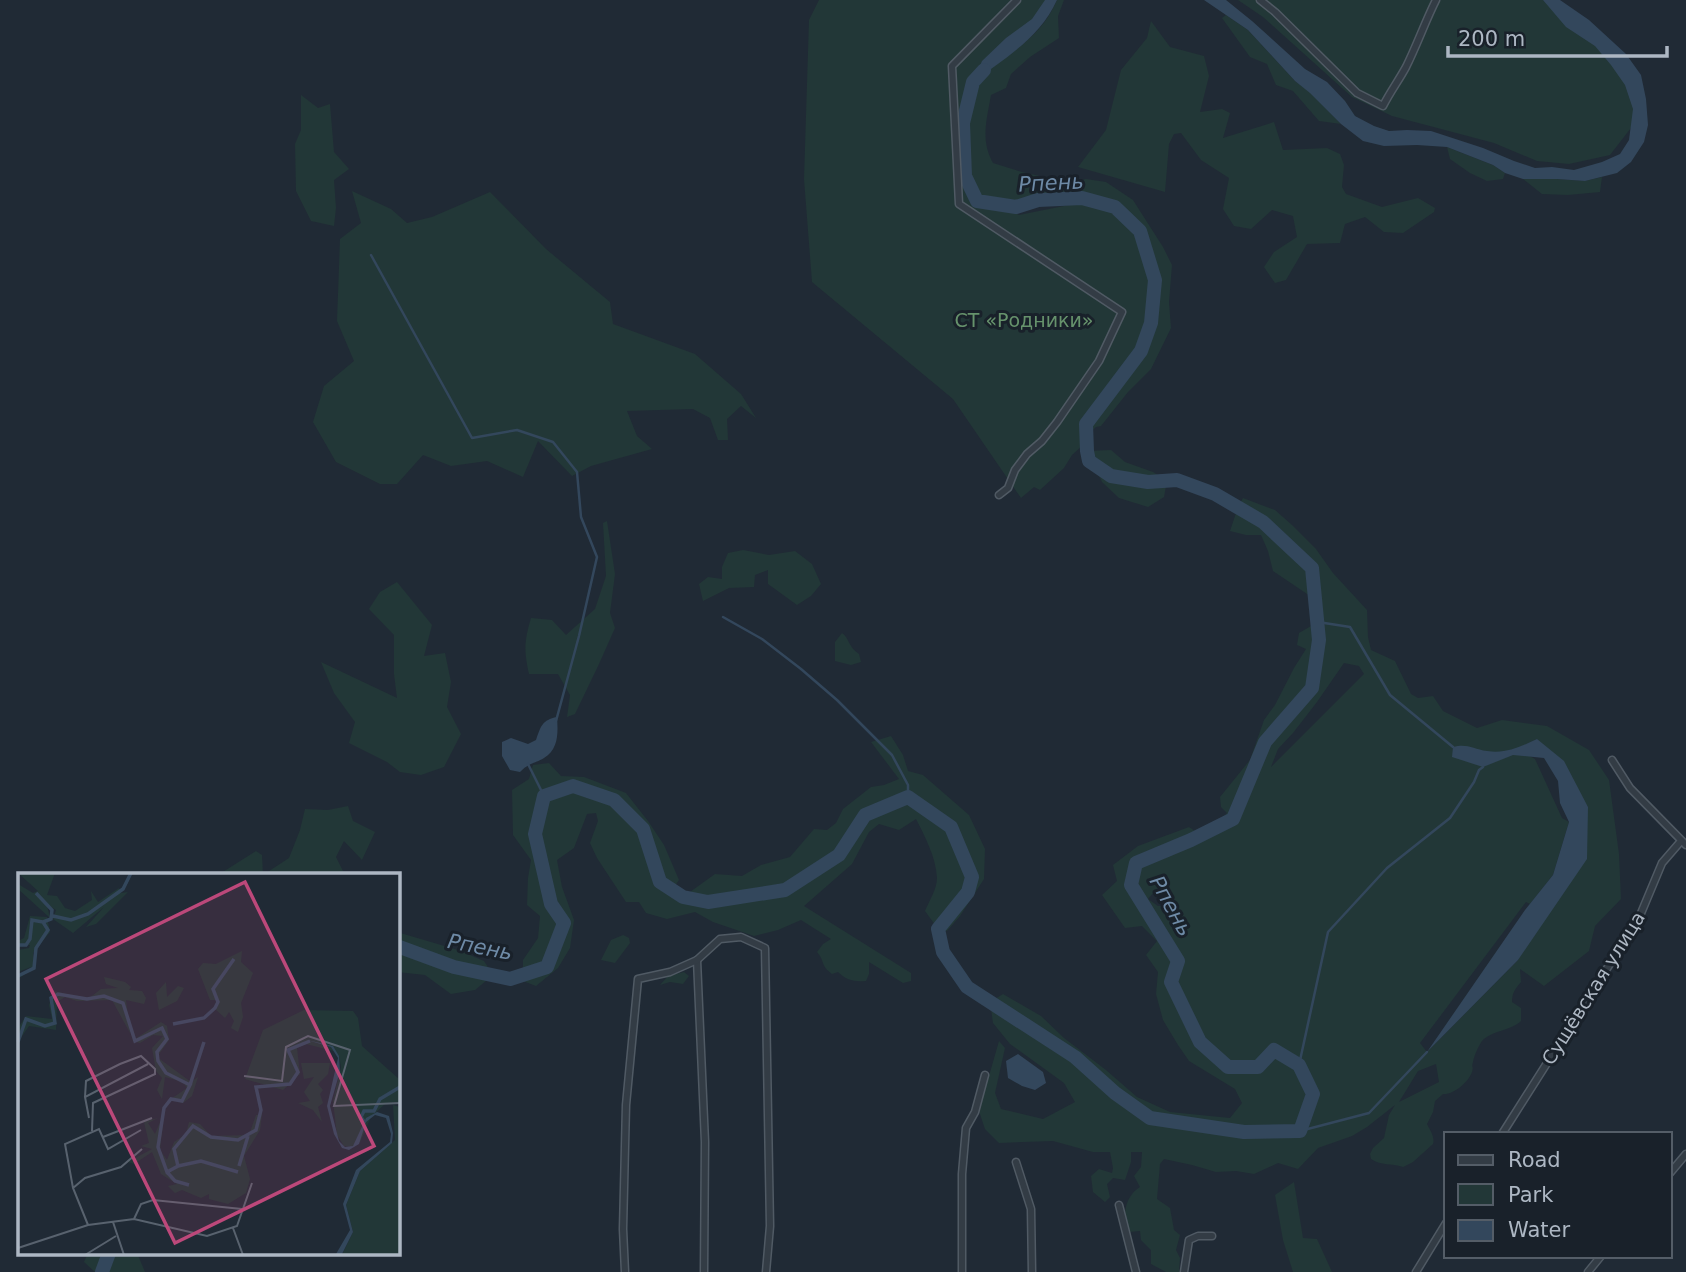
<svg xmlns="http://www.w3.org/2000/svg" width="1686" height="1272" font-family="'DejaVu Sans',sans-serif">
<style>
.green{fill:#223737;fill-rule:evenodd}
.water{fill:#33475c}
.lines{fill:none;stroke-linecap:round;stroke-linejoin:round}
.stream{stroke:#33475c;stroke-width:2.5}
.river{stroke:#33475c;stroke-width:14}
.minor-casing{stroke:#505a64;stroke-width:9}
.minor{stroke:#333c45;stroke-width:6}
.labels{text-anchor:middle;stroke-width:6;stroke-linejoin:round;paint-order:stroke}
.park-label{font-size:19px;fill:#66926c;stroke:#19212a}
.street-label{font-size:19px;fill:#adb7c3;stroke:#19212a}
.water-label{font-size:21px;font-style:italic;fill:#6e8aa6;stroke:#19212a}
.inset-river{fill:none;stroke:#33475c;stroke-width:3.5}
.inset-road{fill:none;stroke:#58626e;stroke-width:2}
.view{fill:#bc487a;fill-opacity:0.15;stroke:#bc487a;stroke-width:3.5}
.inset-edge{fill:none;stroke:#adb7c3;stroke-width:3.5}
</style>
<rect width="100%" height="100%" fill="#202a35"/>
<g class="green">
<path d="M819,0H1052L999,62C1025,43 1044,30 1057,0H1064L1058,16L1059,38L1030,57L1011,74L1006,88L991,95C987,119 980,140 993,163L1022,172L1053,179L1072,183L1086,179L1106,182L1133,200L1163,247L1172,265L1169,302L1171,328L1151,369L1128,392L1101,426L1096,427L1085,437L1083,445L1072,455L1064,468L1040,490L1034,487L1021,498L953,399L812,282L804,179L809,20ZM1082,198L1084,202L1019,215L997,204L1016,207L1038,200Z"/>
<polygon points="1238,0 1559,0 1633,66 1634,124 1610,155 1569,164 1537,161 1494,143 1392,116 1352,97 1263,17"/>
<polygon points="1226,15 1248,30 1295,81 1310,92 1341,124 1319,121 1293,91 1276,85 1267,64 1250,57 1222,18"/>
<polygon points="1151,21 1170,47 1204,56 1209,76 1200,112 1222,109 1230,113 1223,138 1274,122 1283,150 1327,148 1340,154 1344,165 1342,187 1346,194 1382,207 1418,198 1435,208 1434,212 1403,233 1384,232 1365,217 1345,224 1340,243 1307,244 1286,280 1275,283 1264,267 1274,252 1297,237 1293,216 1272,210 1251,229 1234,226 1223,209 1229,178 1201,160 1181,133 1174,134 1169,144 1165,192 1078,167 1106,130 1121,70 1147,38"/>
<polygon points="301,95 318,108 330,104 334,152 349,169 334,180 336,208 334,226 311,221 296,191 295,144 301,130"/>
<polygon points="1447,147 1493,165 1505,173 1503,179 1487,181 1470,173 1450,159"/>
<polygon points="1602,177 1600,192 1568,195 1542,194 1523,179 1557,179 1585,181"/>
<polygon points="352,191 391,209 407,223 432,217 490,192 546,249 610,302 613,324 695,354 741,394 756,418 741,406 727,419 728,440 718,440 710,418 693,409 627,411 637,436 652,449 591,466 572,476 538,441 523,477 487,461 451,466 423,455 397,484 380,484 336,462 313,422 324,386 354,361 337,321 340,239 361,223"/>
<polygon points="1111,450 1125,462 1153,472 1167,481 1164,497 1148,507 1119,498 1102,482 1087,451"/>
<path d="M1243,498L1275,510L1292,525L1316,549L1333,573L1367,610L1368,637L1371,650L1395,661L1411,694L1418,698L1433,696L1443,711L1477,728L1502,720L1547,726L1589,750L1609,780L1619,854L1621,899L1595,926L1589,951L1544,986L1520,969L1521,982C1515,989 1512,993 1512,1002L1521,1008V1021C1511,1031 1492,1030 1482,1041C1479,1045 1474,1056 1473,1062C1471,1069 1474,1065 1472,1072C1468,1083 1453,1095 1443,1094L1435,1101L1433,1112L1427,1124C1430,1130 1435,1137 1433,1144L1413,1162L1403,1167C1391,1163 1382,1166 1371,1159L1370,1154L1373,1148L1384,1138L1389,1115L1395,1105L1367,1127L1352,1136L1318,1148L1298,1169L1278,1163L1254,1174L1236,1171L1216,1172L1192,1165L1164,1159L1160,1164L1157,1199L1170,1208L1174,1230L1180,1235L1176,1250L1180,1258L1179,1272H1166L1151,1264V1250L1141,1240L1140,1231L1129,1232C1121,1217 1125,1196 1140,1187L1134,1176L1141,1167L1142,1152H1131V1162L1125,1180L1113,1178L1107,1184L1110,1197L1105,1202L1093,1192L1091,1176L1099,1169L1112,1173L1113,1168L1110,1152H1093L1053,1141L999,1143L985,1129L979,1111L999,1041L1005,1048L995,1093L1001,1109L1043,1119L1075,1102L1064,1083L1010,1044L993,1023L990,1002L1003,994L1041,1016L1064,1038L1106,1070L1137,1097L1170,1112L1230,1118L1242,1103L1235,1089L1189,1061L1178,1045L1163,1020L1156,994L1158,972L1146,955L1157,941L1142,926L1125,928L1102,895L1117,881L1113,865L1138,846L1189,827L1201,835V839L1227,813L1221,807L1220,797L1250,760L1264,720L1275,705L1294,668L1306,649L1297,645L1299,633L1318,622L1316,600L1273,571L1268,551L1261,535H1246L1230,531L1238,507ZM1344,663L1359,666L1364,674L1271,767L1278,749L1293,733L1317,702ZM1537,739L1588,807L1518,960L1427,1052L1420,1043L1526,902L1530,904L1553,875L1569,822L1562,818L1535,759L1517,749ZM1169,881L1171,913L1166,906H1158L1148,899L1154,892ZM1436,1064L1439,1082L1399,1102L1418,1071Z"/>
<path d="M607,521L615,574L610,613L615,628L599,664L575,714L567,717L570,695L558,674H529C524,650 524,642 531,618L552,620L566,635L595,609L606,576L603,523Z"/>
<polygon points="743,550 769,555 795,551 812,564 821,584 811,596 797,605 768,584 768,570 755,575 754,587 729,588 703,601 699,584 708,577 722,579 722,567 728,553"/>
<polygon points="397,582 432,625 424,656 445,653 451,682 447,707 461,734 444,767 421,775 400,772 387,762 349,743 355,722 334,693 321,662 397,698 394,674 394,635 369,609 380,592"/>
<path d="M842,633C850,639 848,647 859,654L861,662L851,665L835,661V642Z"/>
<path d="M891,736L903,755L908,771L923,775L969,815L985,849L984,879L960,916L947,931L938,929L925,911C929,901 937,889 937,878C936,857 925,837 916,819L899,830L879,824L869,832L852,864L804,906L911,973V981L903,983L869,962V974L866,981C854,982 846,980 838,972L832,974C820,965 825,961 817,952L823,944L831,939L801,920L778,930L754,936L713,922L695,912L667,919L646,913L639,902H626L597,858L590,843L598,821L596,813L587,814L574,848L557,860L562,887L574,920L570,948L558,968L536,986L523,981V960L538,938L540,916L527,905L528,878L531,860L513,835L512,790L529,779L533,765L549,763L561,776L584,777L626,793L648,821L664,845L679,880L672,890L683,897L715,874L742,876L761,865L790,857L814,829L827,830L836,823L843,809L871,787L884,785L899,779L871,742Z"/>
<polygon points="348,806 353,821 375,832 362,860 344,841 336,857 344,873 341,875 218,875 256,851 262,855 263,875 289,858 300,830 305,809 328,810"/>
<polygon points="397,932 458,950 484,961 493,975 475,990 451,994 425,975 397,972"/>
<polygon points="623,935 629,938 630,943 615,963 601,960 611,940"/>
<polygon points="684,972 689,976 683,984 670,982 660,985 668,976"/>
<polygon points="1294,1182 1303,1238 1317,1239 1332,1272 1293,1272 1283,1240 1275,1195"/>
<polygon points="88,1253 137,1253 145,1272 95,1272 84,1262"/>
</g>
<g class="water">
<path d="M1045,0H1057C1040,38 1005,58 973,82L982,61L1006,38L1032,19Z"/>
<polygon points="1204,0 1226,0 1252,21 1305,69 1327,82 1345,101 1355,116 1374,126 1389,131 1407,130 1431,131 1483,148 1514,161 1535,168 1552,167 1574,170 1602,162 1620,154 1629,140 1633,109 1625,85 1611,65 1595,46 1566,27 1543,0 1560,0 1589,20 1626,54 1641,75 1646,99 1648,125 1644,142 1631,162 1617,173 1585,181 1557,179 1523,179 1505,173 1493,165 1447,147 1417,145 1384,146 1363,141 1341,124 1310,93 1295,81 1248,30"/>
<path d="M557,717C558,732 559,749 544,758C534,764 530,762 520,772L510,770L502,756V742L511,738L528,744L536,740C541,726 542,720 557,717Z"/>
<path d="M1537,739L1564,761L1588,807L1587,859L1518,960L1427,1052L1525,910L1553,875L1569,822L1560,803L1558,781L1544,758L1513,755L1483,767L1452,757L1453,747C1467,743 1473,749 1487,751C1506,754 1520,747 1537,739Z"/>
<polygon points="1018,1054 1043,1072 1046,1083 1035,1090 1022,1086 1008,1078 1006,1061"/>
</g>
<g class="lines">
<g class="stream">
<polyline points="371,255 472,438 517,430 553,442 577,472 581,517 597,557 579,636 556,721"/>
<polyline points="723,617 762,639 801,669 837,700 892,755 908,785 908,797"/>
<polyline points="1318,622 1350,627 1390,695 1453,747"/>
<polyline points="528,764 544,796"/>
<polyline points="1299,1065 1328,932 1387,868 1450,818 1474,782 1479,770 1483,767"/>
<polyline points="1300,1131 1369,1113 1427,1052"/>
</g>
<g class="river">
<polyline points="397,946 454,967 510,979 547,967 564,923 551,904 535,834 544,796 573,786 614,800 643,829 660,882 683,897 708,902 785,890 839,855 865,815 908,797 951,827 972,877 968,892 938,929 943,952 967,987 1075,1057 1115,1093 1150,1118 1244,1132 1300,1131 1313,1094 1299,1065 1274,1050 1258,1067 1228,1067 1200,1042 1171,982 1178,961 1131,885 1136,863 1191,840 1233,819 1265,742 1312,688 1319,640 1312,568 1263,522 1215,494 1177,480 1148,482 1111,476 1089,461 1087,451 1086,424 1141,351 1151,323 1155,280 1140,231 1115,207 1082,198 1038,200 1016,207 977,201 965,176 963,123 973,82 984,70"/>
<polyline points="102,1272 109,1253"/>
</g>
<g class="minor-casing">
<g id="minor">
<path d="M1260,0L1275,12L1357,93L1383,106C1390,92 1399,80 1406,67C1417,45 1425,22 1436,0"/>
<polyline points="999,495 1008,488 1015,470 1027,454 1042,441 1057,422 1099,361 1122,312 959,204 952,66 1017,0"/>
<polyline points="1612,760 1630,788 1686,845"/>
<polyline points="697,960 705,1142 704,1272"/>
<polyline points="1502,1134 1639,918 1662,863 1681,841"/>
<polyline points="1016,1162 1031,1209 1032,1272"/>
<polyline points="1670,1173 1686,1154"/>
<polyline points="1119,1205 1136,1272"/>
<polyline points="625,1272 623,1229 626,1105 638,979 670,972 697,960 720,939 741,937 765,948 770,1226 766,1272"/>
<polyline points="962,1272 962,1174 966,1128 975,1112 985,1075"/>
<polyline points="1184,1272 1189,1240 1198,1236 1212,1236"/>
<polyline points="1416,1272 1446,1223"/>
<polyline points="1588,1272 1601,1256"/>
</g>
</g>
<use href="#minor" class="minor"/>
</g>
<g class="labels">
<g class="park-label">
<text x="1024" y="327">СТ «Родники»</text>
</g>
<g class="street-label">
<text transform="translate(1593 988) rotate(-58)" y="7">Сущёвская улица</text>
</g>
<g class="water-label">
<text transform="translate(1051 183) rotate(-3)" y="7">Рпень</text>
<text transform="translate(1171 906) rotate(61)" y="7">Рпень</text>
<text transform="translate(480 947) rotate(11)" y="7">Рпень</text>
</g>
</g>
<g transform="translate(18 873)">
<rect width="382" height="382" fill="#202a35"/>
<path d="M0,0H37L29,22L39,23L47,35L57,38L74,27L73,18L80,29L101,15L103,20L110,19L78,51L68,54L86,34L55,60L35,46L38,37L29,32L32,45L0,16V11L15,20L20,18ZM12,43L29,44L32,59L15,80L17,94L0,106L13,94L0,99V77L11,75L12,72L0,74V68L6,65ZM224,78L223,89L235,100L223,130L225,144L220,159L213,155L216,148L211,139L207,145L196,135L199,127H192L180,96L185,90L198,91ZM86,104L107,109L113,114L111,117L124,118L128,125L126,131L108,127L112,160L94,127L59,128L47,124L39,129L38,157L11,153L0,169V155L8,143L34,146L31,132L36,118L70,126L83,116L100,115L88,111ZM148,109L149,124L160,113L166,115L159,128L141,137L138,120ZM286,137L335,138L340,145L344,173L381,206V229L368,230L353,244L342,269L333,274L326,273L319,262L315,228L323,194L321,183L314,175L316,178L288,171L279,175L282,201L265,217L227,206L245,157ZM143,149L149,153L151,167L139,184L173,209L180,204L174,223L165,230L153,226L169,215L165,209L147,204L144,226L139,217L144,205L138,198L134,175L145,163L135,162L122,170L114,168ZM283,190H312L310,201L300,211L305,217L302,221L305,230L300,234L304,249L295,237L280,230L292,228L286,219L296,204L286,206ZM375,232L382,234L381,381L324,382L335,359L328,332L342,298L377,267ZM146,240L142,277L149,287L156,269L168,261L171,249L182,251L193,263L231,262L238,242L244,241L242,257L226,283L232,306L228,320L210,331L191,326V321L183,325L164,317L157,320L150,313L159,311L143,301L134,279L116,291L110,289L134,276L123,273L131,270L126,249L140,245L130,250L137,261Z" fill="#223737"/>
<path d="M289,167L315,173L321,183L322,198L312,233L321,268L327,274L335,273L348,245L359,239L371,243L375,260L374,270L342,298L328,332L335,359L324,381H318L332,357L325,331L338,297L372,269L373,261L368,245L357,242L348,249L341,271L331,277L324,275L316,261L309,233L320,185L313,174Z" fill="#33475c"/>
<path class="inset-river" d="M18,20L34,37L33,46L25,49M35,43L53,47L70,41L105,16L113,0M0,72H8L12,66L14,47L25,49L30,57L18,75L16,95L0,103M155,151L186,145L197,135L200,129L195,116L216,86M0,169L8,146L27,153L37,150L33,125L40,121L69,126L86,123L105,130L117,168L144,155L149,166L139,179L140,188L148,200L172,212L164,228L153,226L146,235L140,274L149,299L160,293L156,276L175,253L193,264L220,267L238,257L243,237L238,214L272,211L280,199L270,177L292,168M172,212L186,169M347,250L343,244L346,238H356L362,226L382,214M160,293L183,288L220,299M221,293L230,263M149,299L157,308L171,312"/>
<path class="inset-road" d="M226,203L264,208L268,174L290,163L332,177L316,233L382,230M67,224L68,208L102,191L123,183L137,196V201L75,230L74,258M71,245L67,224L130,191M85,264L134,245M55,315L67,305L103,294L124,276M116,346L123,331L135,327L224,336M95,349L106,382M70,352L55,315L47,271L81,256L90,276L123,257M215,355L225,382M0,375L70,352L116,346L189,363L219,353L234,310M67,382L98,363"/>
<path class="view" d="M227,9L356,273L157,370L28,106Z"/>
<rect width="382" height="382" class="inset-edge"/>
</g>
<rect x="1444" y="1132" width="228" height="126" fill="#19212a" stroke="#545d67" stroke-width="2"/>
<rect x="1458" y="1155" width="35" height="10" fill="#333c45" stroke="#545d67" stroke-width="2"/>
<text x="1508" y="1167" font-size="21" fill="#adb7c3">Road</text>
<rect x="1458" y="1184" width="35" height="21" fill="#223737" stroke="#545d67" stroke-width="2"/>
<text x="1508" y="1202" font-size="21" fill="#adb7c3">Park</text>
<rect x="1458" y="1220" width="35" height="21" fill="#33475c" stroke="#545d67" stroke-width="2"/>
<text x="1508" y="1237" font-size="21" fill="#adb7c3">Water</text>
<path d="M1448 46v10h219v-10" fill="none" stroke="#adb7c3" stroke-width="3.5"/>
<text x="1458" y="46" font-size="21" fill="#adb7c3" stroke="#19212a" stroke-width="5" paint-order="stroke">200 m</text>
</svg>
